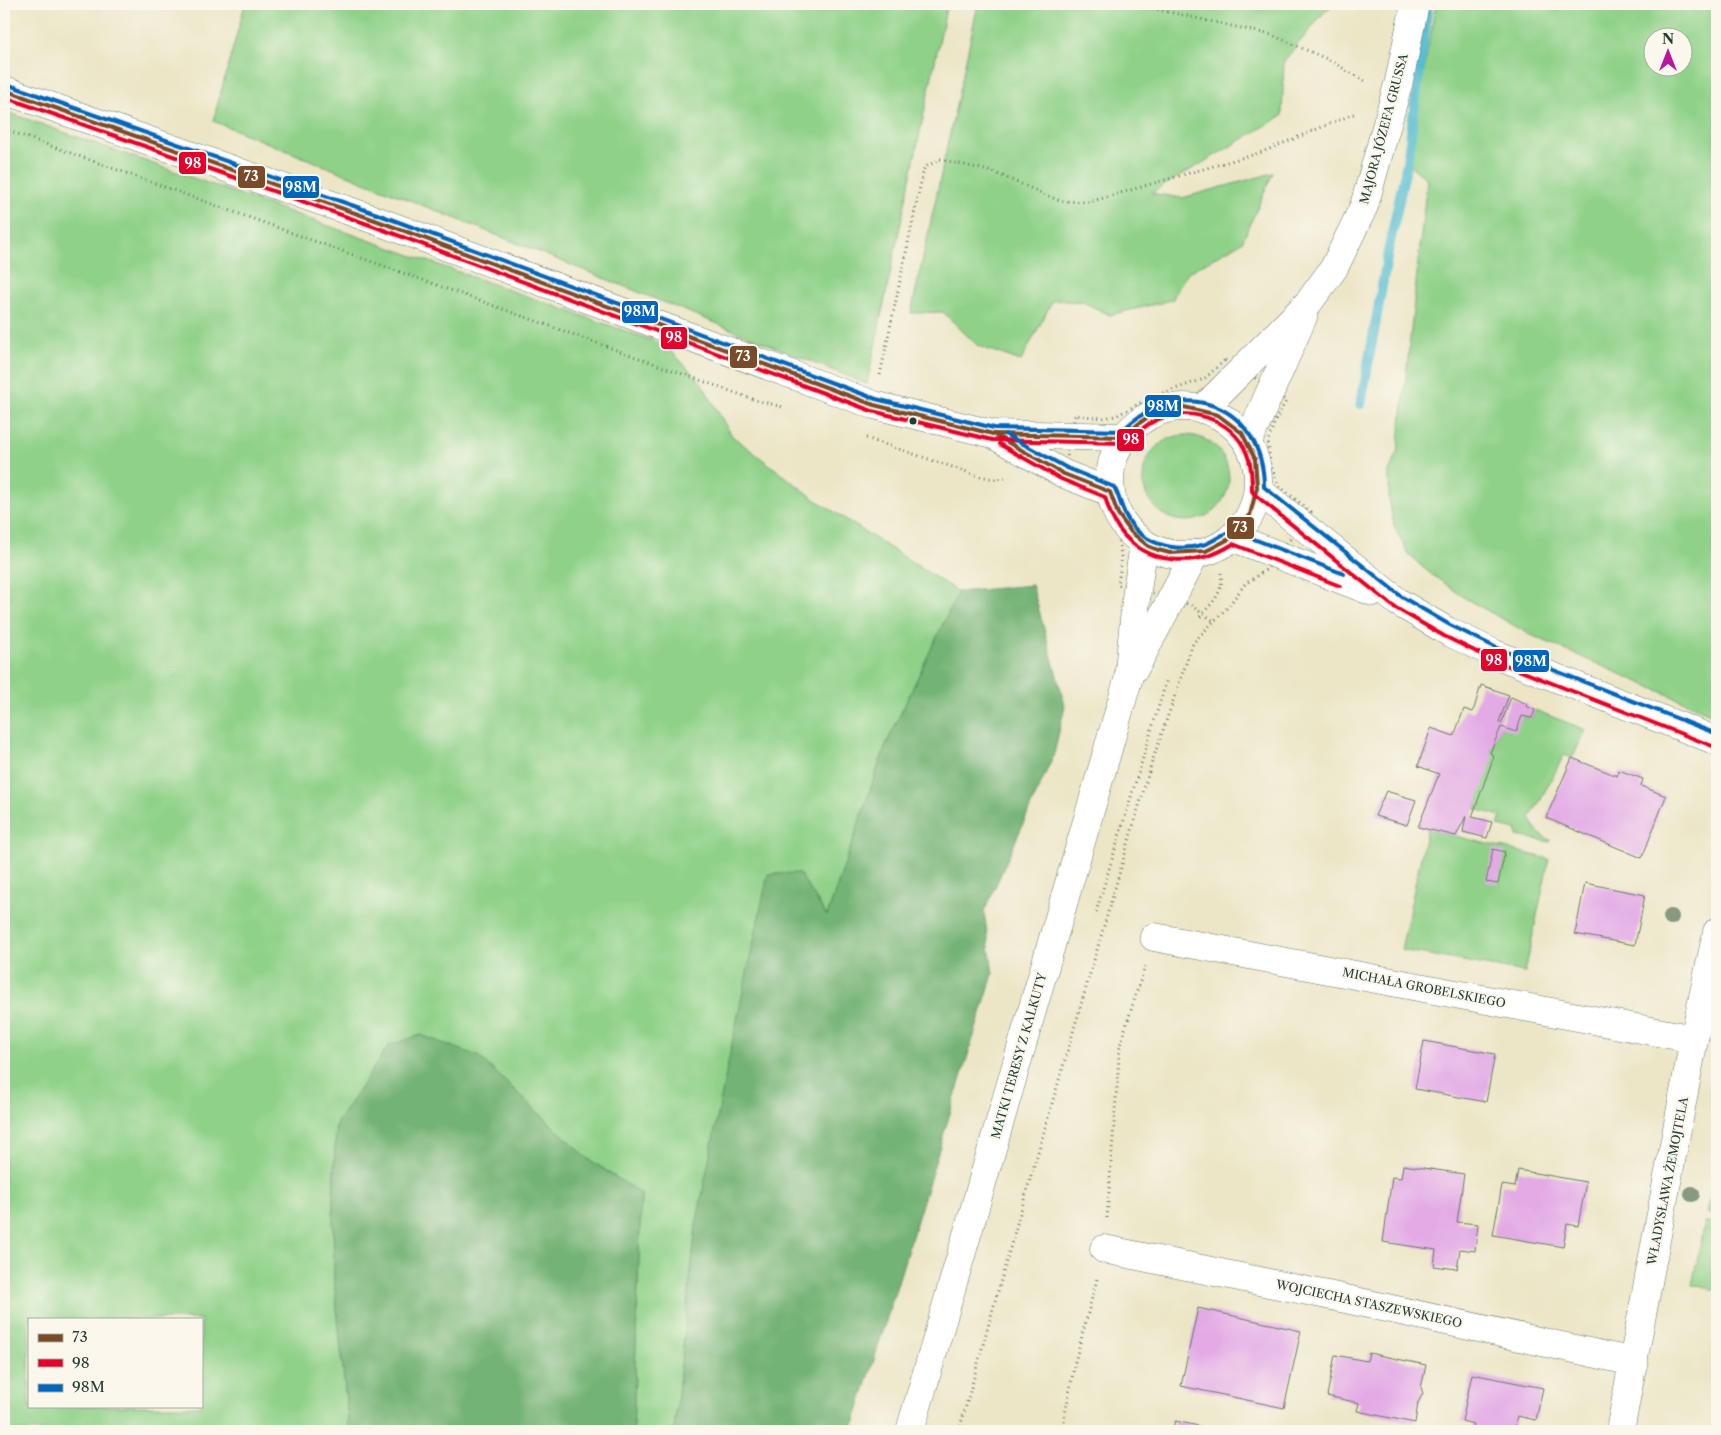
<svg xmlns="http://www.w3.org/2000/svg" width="1721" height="1435" font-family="'Libre Caslon Text',serif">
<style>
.green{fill:#8fd188;stroke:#57875e;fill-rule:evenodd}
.forest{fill:#73b374;stroke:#497854}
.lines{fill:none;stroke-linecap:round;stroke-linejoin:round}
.stream{stroke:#55bdd2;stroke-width:10}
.building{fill:#e3aae6}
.minor-casing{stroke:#677867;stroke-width:29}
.path{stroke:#677867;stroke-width:3;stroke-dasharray:1 4;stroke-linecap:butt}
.minor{stroke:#fff;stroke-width:28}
.bus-1-casing{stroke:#fbf7ec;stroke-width:8}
.bus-2-casing{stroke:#fbf7ec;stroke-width:8}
.bus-3-casing{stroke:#fbf7ec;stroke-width:8}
.bus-1{stroke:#7a4b2a;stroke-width:4}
.bus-2{stroke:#e4002b;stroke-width:4}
.bus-3{stroke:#0065bd;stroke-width:4}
.tree{fill:#879a80}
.bus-dot{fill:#1f3d34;stroke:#fbf7ec;stroke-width:2}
.labels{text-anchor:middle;stroke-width:4.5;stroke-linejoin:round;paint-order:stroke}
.street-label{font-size:12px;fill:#1f3d34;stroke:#fbf7ec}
.line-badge{stroke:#fbf7ec;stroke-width:2}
.badge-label{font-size:14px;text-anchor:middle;font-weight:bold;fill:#fff}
</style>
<rect width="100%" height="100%" fill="#fbf7ec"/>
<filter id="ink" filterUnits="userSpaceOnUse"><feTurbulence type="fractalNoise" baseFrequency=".02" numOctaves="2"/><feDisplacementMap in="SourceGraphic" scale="10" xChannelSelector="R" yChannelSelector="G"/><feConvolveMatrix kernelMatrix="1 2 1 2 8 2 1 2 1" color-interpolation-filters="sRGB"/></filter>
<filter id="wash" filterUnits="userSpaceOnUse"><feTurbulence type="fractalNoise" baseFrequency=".0096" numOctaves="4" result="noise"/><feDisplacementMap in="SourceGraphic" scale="20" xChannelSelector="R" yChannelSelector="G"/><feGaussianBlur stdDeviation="1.12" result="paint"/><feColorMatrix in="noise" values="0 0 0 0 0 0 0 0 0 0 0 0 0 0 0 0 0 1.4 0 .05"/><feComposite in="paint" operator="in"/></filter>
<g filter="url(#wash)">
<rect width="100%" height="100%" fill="#ece6c7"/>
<g class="green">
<polygon points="245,4 947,4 867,384 213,121"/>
<polygon points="978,4 1336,4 1326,10 1284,61 1282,116 1151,193 1182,198 1273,173 1242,242 1187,273 1172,300 1110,315 1083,302 1053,300 1021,361 978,346 943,312 911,313"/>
<path d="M1436,4H1717V716L1531,635L1465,598L1427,571L1408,554L1394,526L1389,499V472L1398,452L1427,179L1407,163ZM1654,38H1684V68H1654Z"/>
<path d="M4,111L665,345L701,382L732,436L816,500L958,592L885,747L827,916L799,873L696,1225L674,1431H633L641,1194L587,1158L478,1056L336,1124L333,1202L334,1278L349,1431H4ZM29,1319H201V1406H29Z"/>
<circle cx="1186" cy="478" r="43"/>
<path d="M1535,710L1586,730L1572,758L1564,755L1534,812L1530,817C1535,830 1538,835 1551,840L1550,842L1517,836V830L1498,826L1501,816L1475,809L1490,753L1501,727L1522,716L1532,718Z"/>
<polygon points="1427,829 1549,859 1525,972 1401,950"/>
<polygon points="1712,1188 1717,1192 1717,1215 1707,1213"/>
<polygon points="1705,1222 1717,1223 1717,1290 1692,1285"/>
</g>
<g class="forest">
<polygon points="1032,585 1065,705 1054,754 984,912 993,974 852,1431 674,1431 696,1225 731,1048 768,874 799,873 827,916 885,747 958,592"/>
<polygon points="421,1035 478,1056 587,1158 641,1194 633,1431 349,1431 334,1278 333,1202 336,1124 389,1045"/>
</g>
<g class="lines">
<polyline class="stream" points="1361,404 1389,247 1407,163 1428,5"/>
</g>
<g id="blocks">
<g class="building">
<polygon points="1481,685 1509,695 1500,719 1499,723 1501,724 1511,697 1527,704 1526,706 1535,710 1532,718 1522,716 1516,732 1501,727 1490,753 1494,756 1472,817 1492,822 1487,838 1463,832 1466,816 1456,836 1418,827 1439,774 1418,766 1431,728 1454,736 1464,709 1473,712"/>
<polygon points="1572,758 1617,776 1619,770 1643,779 1641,786 1666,796 1642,858 1546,818"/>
<polygon points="1386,791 1416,800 1407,825 1375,816"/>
<polygon points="1493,849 1505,852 1498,884 1486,882"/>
<polygon points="1585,883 1645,895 1635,945 1575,934"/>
<polygon points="1424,1041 1495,1054 1486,1102 1415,1089"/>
<polygon points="1403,1165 1464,1174 1457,1222 1478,1224 1475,1251 1460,1249 1457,1269 1434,1266 1436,1250 1383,1242 1392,1177 1401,1178"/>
<polygon points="1518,1170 1586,1182 1578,1226 1567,1224 1563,1247 1493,1235 1502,1185 1515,1187"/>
<polygon points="1198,1308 1301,1331 1284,1408 1181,1386"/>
<polygon points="1369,1353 1426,1365 1421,1388 1423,1393 1418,1403 1415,1423 1357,1411 1359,1403 1327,1396 1335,1355 1367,1361"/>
<polygon points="1472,1374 1543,1388 1536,1420 1517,1416 1514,1429 1519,1431 1471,1431 1473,1424 1462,1421"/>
<polygon points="1716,1404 1717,1431 1711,1431"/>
<polygon points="1175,1421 1218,1430 1217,1431 1172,1431"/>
</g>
</g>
</g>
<g filter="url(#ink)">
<use href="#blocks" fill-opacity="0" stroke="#677867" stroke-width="1"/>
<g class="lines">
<g class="minor-casing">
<g id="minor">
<polyline points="4,90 375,220 874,405 993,434 1125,437"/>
<circle cx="1184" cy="481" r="74"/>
<polyline points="1203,409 1309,302 1334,268 1364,206 1399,81 1415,4"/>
<polyline points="996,436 1064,474 1110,492"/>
<polyline points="1248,442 1303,317"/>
<polyline points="1258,490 1398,602 1447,631 1495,654 1717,741"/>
<polyline points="1232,537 1373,592"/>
<polyline points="1135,668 1195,554"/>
<polyline points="1154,937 1694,1039"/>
<polyline points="1104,1249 1332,1296 1634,1362"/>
<polyline points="910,1431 1128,680 1137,590 1144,544"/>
<polyline points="1620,1431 1694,1039 1717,932"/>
</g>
</g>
<g class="path">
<polyline points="1133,4 1272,35 1327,59 1367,82"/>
<polyline points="4,129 755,400 783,407"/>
<path d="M1225,360L1243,369L1286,401L1275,421L1268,441L1270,464L1279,486L1311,512L1303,525L1276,555L1267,569L1245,584L1227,608L1214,621L1190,605L1171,598L1118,585C1119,576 1121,567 1121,558C1121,535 1107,506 1088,494C1080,489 1071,487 1062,484L1075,415L1103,418L1116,416L1151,397L1204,379Z"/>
<polyline points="880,375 924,168 940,159 993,172 1060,201 1089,202 1262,152 1356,113"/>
<polyline points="866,438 979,476 994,479 1005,478"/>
<path d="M1200,617C1212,602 1224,594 1221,573"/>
<polyline points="1096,912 1167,679"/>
<polyline points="1107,1218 1120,1045 1145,966"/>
<polyline points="959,1431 1012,1241 1151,765 1193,643 1214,621"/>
<polyline points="1062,1431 1075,1362 1097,1279"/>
</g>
<use href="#minor" class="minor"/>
<g class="bus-1-casing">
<g id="bus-1">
<polyline points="4,90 375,220 874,405 993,434"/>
<path d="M1184,407L1218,415L1242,433L1255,459L1257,487L1250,515L1233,537L1206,551L1170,553L1158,550L1148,546L1131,532L1118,514L1110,492L1064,474L993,434L1125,437C1141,418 1160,408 1184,407Z"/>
</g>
</g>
<g class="bus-2-casing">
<g id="bus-2">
<path d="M4,97L373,226L872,411L992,440L1125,443C1132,441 1136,433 1142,429C1147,425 1153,421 1159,419C1195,405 1238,422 1249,460C1252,470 1252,480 1252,491L1254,494L1394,607L1444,636L1493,660L1715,747"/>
<path d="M999,444L1061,479L1105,497C1108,508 1112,519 1119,529C1146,566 1196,568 1233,544L1340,586"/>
</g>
</g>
<g class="bus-3-casing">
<g id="bus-3">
<path d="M6,84L377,214L876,399L994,428L1122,431C1179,373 1264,404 1264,487L1402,597L1450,625L1497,648L1717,734"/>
<path d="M1005,434L1067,468L1114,487C1119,495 1121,507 1126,516C1140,543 1173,553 1202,545C1213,543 1223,532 1233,531L1344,574"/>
</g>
</g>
<use href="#bus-1" class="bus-1"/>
<use href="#bus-2" class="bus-2"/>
<use href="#bus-3" class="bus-3"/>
</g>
<g class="tree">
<circle cx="1671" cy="917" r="8"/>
<circle cx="1692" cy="1194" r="8"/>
</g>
</g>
<circle class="bus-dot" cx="913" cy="421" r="4.5"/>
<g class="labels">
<g class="street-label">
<text transform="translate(1384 129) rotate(-75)" y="4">MAJORA JÓZEFA GRUSSA</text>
<text transform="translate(1424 988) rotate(11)" y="4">MICHAŁA GROBELSKIEGO</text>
<text transform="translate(1019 1056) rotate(-74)" y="4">MATKI TERESY Z KALKUTY</text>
<text transform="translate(1668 1181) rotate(-79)" y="4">WŁADYSŁAWA ŻEMOJTELA</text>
<text transform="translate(1369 1304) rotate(12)" y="4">WOJCIECHA STASZEWSKIEGO</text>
</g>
</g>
<g class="line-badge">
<rect x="178" y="151" width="29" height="24" rx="5" fill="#e4002b"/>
<rect x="237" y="165" width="29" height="24" rx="5" fill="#7a4b2a"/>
<rect x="282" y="175" width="38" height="24" rx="5" fill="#0065bd"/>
<rect x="621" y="300" width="38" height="24" rx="5" fill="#0065bd"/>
<rect x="660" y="326" width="28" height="24" rx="5" fill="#e4002b"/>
<rect x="729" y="345" width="29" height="24" rx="5" fill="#7a4b2a"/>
<rect x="1144" y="394" width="38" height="24" rx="5" fill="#0065bd"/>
<rect x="1116" y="428" width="29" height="24" rx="5" fill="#e4002b"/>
<rect x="1226" y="516" width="29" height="24" rx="5" fill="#7a4b2a"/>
<rect x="1480" y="648" width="28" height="24" rx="5" fill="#e4002b"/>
<rect x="1512" y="649" width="38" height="24" rx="5" fill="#0065bd"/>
</g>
<g class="badge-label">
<text x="193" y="168">98</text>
<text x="251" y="181">73</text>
<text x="301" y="192">98M</text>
<text x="640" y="316">98M</text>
<text x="674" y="342">98</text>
<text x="743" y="361">73</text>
<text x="1163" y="411">98M</text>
<text x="1131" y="444">98</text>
<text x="1240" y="532">73</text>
<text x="1494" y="665">98</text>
<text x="1531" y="666">98M</text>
</g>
<rect width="1721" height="1435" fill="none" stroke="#fbf7ec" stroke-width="20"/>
<rect x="28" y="1318" width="175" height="90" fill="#fbf7ec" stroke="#a3ada2"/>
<rect x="38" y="1334" width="25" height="8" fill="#7a4b2a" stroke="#a3ada2"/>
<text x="72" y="1342" font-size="15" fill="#1f3d34">73</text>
<rect x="38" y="1359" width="25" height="8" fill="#e4002b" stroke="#a3ada2"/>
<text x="72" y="1368" font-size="15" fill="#1f3d34">98</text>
<rect x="38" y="1384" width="25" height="8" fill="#0065bd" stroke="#a3ada2"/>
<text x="72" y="1392" font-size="15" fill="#1f3d34">98M</text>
<g transform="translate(1668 52)"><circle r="24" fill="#fbf7ec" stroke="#a3ada2"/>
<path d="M0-4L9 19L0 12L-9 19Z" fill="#b5179e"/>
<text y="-8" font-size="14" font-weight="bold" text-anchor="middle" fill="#1f3d34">N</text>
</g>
</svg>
